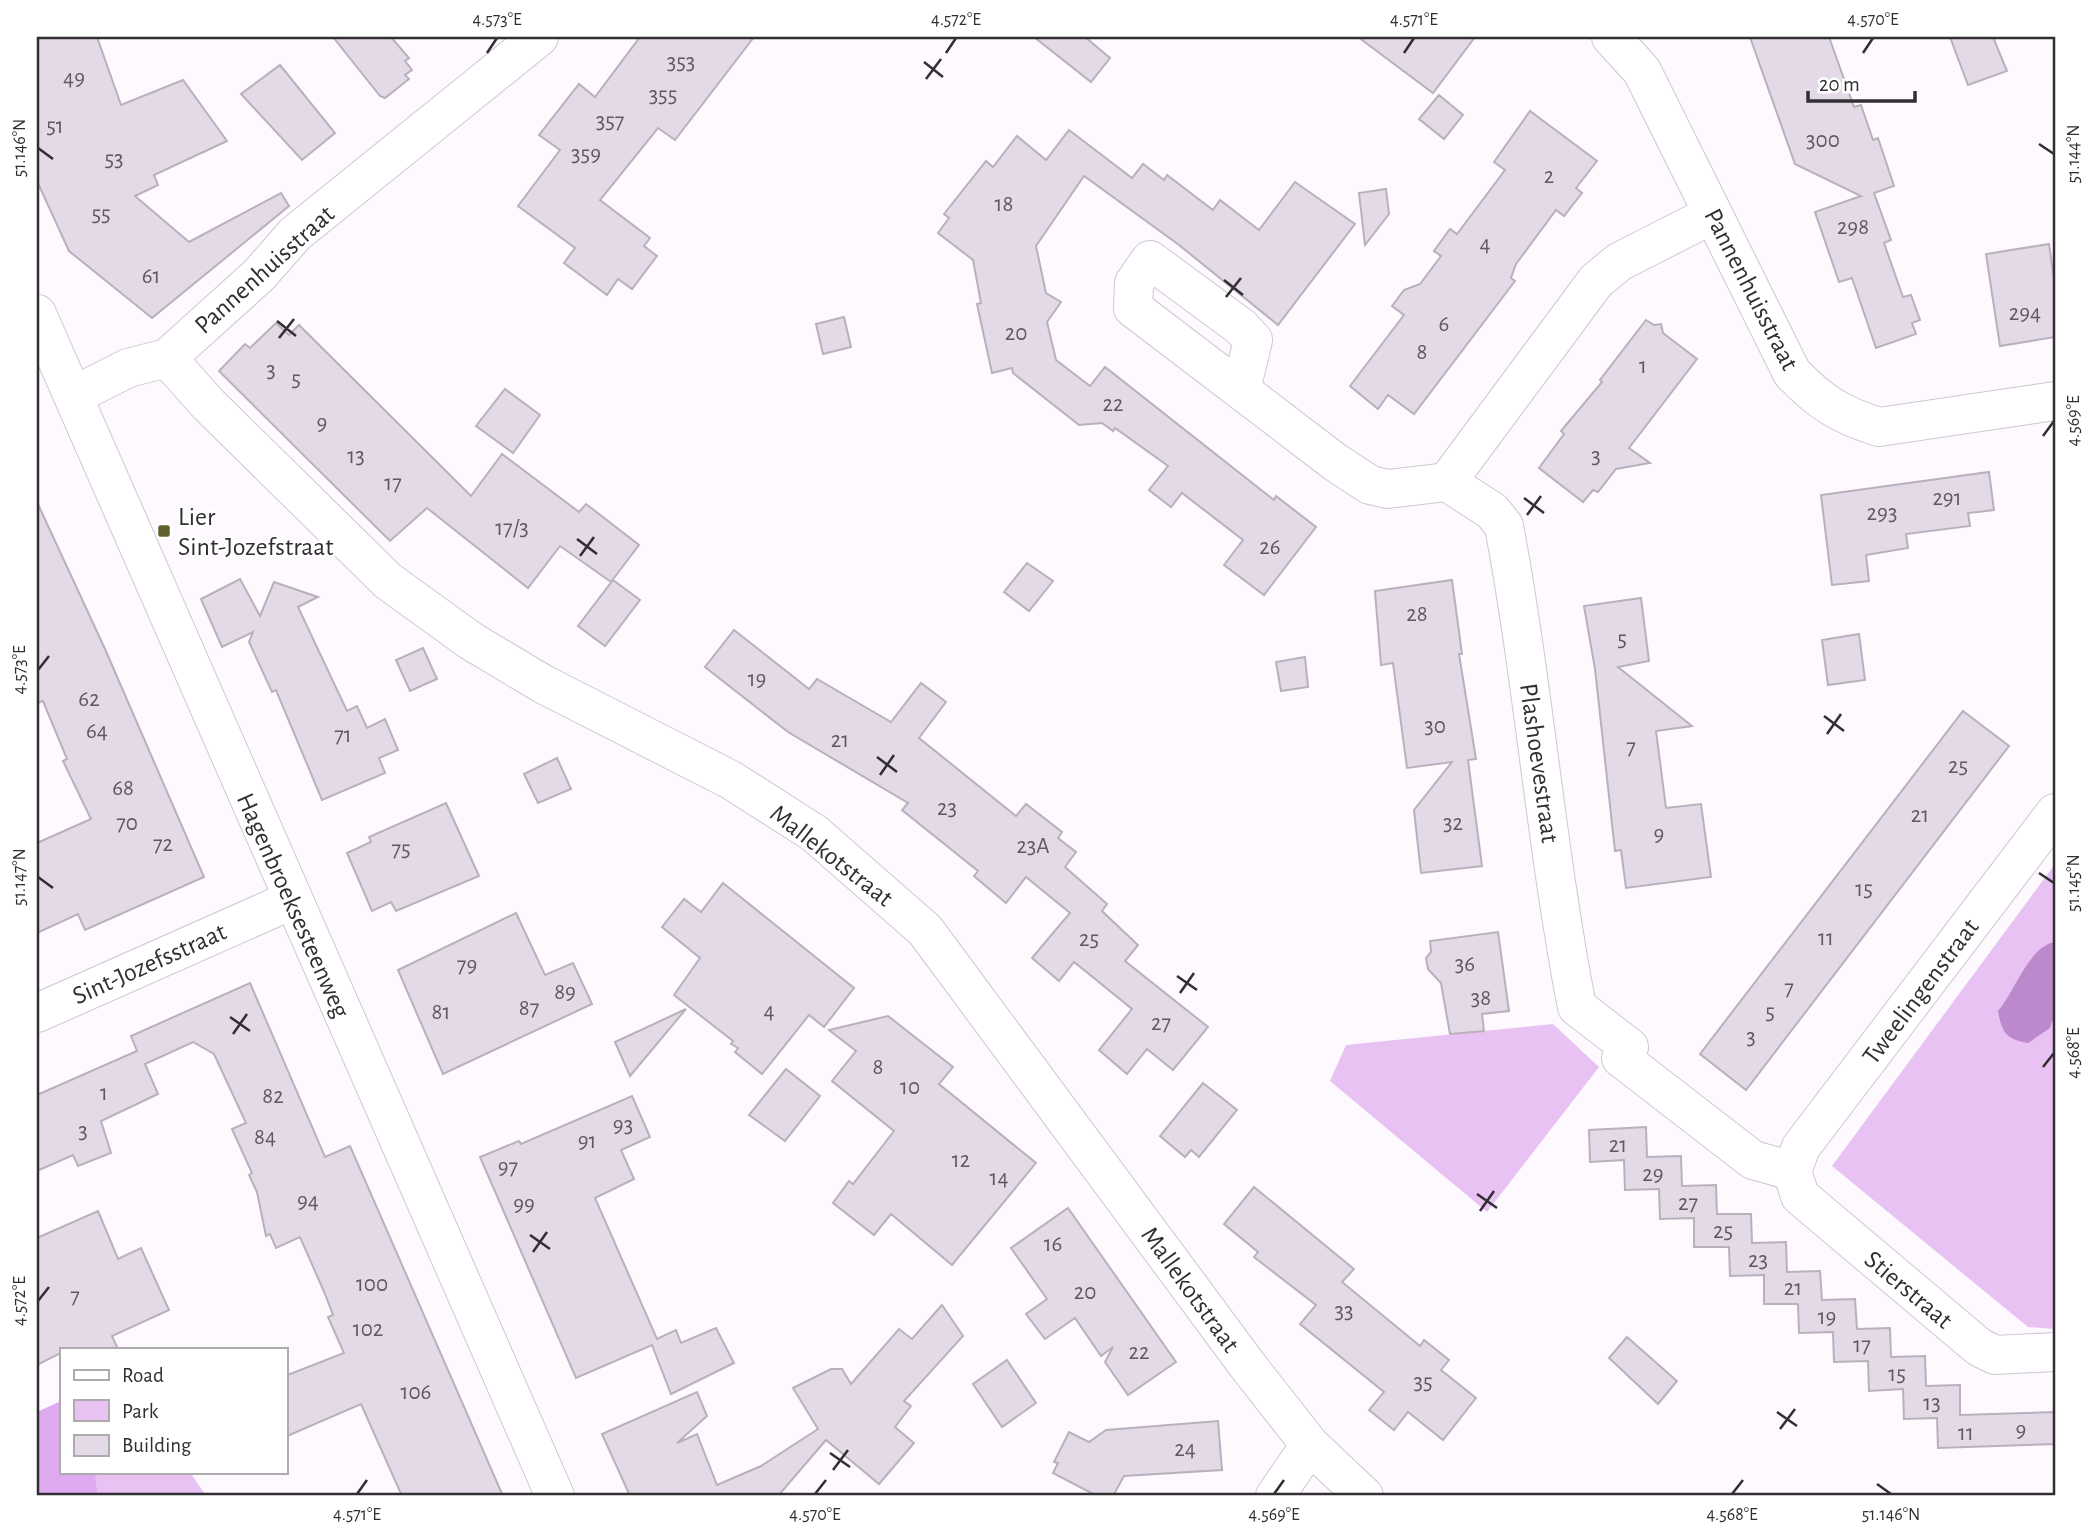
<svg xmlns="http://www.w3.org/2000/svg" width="2092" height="1533" font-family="'Alegreya Sans',sans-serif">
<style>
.green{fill:#e7c2f2}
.forest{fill:#e0aaf1}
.water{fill:#bd89cd}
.building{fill:#e4dae7;stroke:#b9b0bc;stroke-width:2}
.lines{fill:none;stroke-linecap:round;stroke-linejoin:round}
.street-casing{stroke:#cfc6d3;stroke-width:40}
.secondary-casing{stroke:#cfc6d3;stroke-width:40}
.street{stroke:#fff;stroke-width:38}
.secondary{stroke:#fff;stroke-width:38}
.ticks{fill:none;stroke:#322e33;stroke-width:2.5}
.poi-dot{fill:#60602c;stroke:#fff;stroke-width:2.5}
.labels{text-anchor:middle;stroke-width:5;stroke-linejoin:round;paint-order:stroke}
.number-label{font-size:23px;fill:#5e5960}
.street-label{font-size:26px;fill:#322e33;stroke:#fff}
.poi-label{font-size:26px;fill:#322e33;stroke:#fff;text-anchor:start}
.neatline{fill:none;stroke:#322e33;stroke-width:2.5}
.ticks-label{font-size:18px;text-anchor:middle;fill:#322e33}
</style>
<rect width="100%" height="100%" fill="#fdf9fe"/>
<g class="green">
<polygon points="2055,864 2055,1329 2028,1327 1832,1166"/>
<polygon points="1553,1024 1599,1067 1487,1212 1330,1081 1346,1045"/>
<polygon points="104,1472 190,1472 206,1496 98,1496 94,1477"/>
</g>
<polygon class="forest" points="61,1401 61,1472 104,1472 95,1477 98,1496 37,1496 37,1412"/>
<path class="water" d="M2055,942V1014L2050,1028L2028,1043C2006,1039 2002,1033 1998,1011C2015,991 2029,946 2055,942Z"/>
<g class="building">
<polygon points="37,37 97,37 121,105 183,80 227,141 154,175 158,185 135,196 189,242 281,193 289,206 152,318 69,251 37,181"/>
<polygon points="333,37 391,37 409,58 405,61 412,70 405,75 409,79 385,98 380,96"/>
<polygon points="640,37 754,37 675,140 658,128 600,200 650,238 644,246 657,256 632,289 618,279 607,295 564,263 575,248 518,206 560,150 539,135 579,84 595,97"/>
<polygon points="1034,37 1085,37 1110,58 1091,82"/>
<polygon points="1358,37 1475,37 1433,93"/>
<polygon points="1750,37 1829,37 1854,107 1861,105 1873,140 1878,138 1894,186 1874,193 1891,240 1884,243 1903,297 1911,295 1920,320 1912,323 1916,334 1876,348 1852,278 1839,282 1815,212 1861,196 1795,164"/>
<polygon points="1950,37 1993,37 2007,71 1968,85"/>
<polygon points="280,65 335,133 302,160 241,94"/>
<polygon points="1439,95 1463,115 1444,139 1419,119"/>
<polygon points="1530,111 1597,161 1576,188 1582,193 1564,216 1556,210 1516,264 1511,278 1515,281 1414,414 1388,395 1378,409 1350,386 1404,315 1392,306 1404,290 1420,284 1441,256 1434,251 1450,229 1457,234 1505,170 1494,162"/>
<polygon points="1069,130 1132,178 1143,164 1164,180 1167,175 1213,210 1220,200 1259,230 1295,182 1355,224 1278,325 1179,245 1084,176 1036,246 1046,293 1061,302 1047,322 1056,360 1090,386 1105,367 1274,500 1276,496 1316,527 1264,595 1224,565 1243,540 1182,493 1171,507 1149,490 1168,466 1115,428 1113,431 1102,423 1079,425 1013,373 1012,368 992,373 977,304 981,303 973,260 938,233 949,218 944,214 986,161 993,167 1017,136 1046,160"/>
<polygon points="1386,189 1389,214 1365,245 1359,193"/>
<polygon points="2049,244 2055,286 2055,337 2000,346 1986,254"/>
<polygon points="844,317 851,347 823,354 816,324"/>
<polygon points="1646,320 1654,325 1661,324 1663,333 1697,359 1629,448 1650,463 1616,469 1598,492 1593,490 1583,502 1539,468 1564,434 1561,431 1602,382 1600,380"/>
<polygon points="276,323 289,335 299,325 471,496 502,454 579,512 586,504 639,545 611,582 560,546 528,588 427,508 390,541 219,371 245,344 250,348"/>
<polygon points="505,389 540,415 513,453 476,426"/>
<polygon points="1989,472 1994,510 1968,513 1970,526 1906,534 1908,548 1866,555 1869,581 1832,585 1821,495"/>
<polygon points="37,502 105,649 204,877 85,930 78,914 37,933 37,843 91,819 63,761 67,759 43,701 37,703"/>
<polygon points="1027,563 1053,581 1029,611 1004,592"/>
<polygon points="240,579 260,616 274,582 318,597 298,607 347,711 357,706 367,728 385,719 398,750 379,758 385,773 322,800 276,690 272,692 249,642 253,632 222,647 201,599"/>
<polygon points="613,580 640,600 605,646 578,626"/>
<polygon points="1452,580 1462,654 1459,654 1476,759 1468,760 1482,866 1421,873 1414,810 1452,762 1407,768 1393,663 1381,665 1375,591"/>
<polygon points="1641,598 1649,661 1618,667 1692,726 1656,731 1666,808 1701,804 1711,877 1626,888 1621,850 1615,851 1595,669 1584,606"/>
<polygon points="734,630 809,689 817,679 891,722 921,683 946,702 919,738 1016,816 1026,804 1062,832 1058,838 1076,852 1065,867 1107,904 1102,911 1138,945 1125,961 1208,1027 1173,1070 1147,1049 1127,1074 1099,1050 1132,1009 1074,962 1059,981 1032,958 1070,913 1026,877 1006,903 974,876 978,871 902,810 908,803 788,732 705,667"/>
<polygon points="1859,634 1865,680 1828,685 1822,640"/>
<polygon points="423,648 437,679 410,691 396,660"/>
<polygon points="1305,657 1308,687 1281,691 1276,662"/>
<polygon points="1963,711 2009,746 1746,1090 1700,1054"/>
<polygon points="557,758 571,789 538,803 524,774"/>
<polygon points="446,803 479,876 396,911 391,902 372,911 347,853 371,842 369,837"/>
<polygon points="723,883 854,988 824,1027 809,1015 762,1074 735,1052 738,1048 731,1044 733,1041 674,995 700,958 662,927 684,899 701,912"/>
<polygon points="516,913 545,975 573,963 592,1004 443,1074 398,970"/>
<polygon points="1498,932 1509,1011 1482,1014 1484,1031 1450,1034 1441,983 1428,969 1426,958 1431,952 1430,941"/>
<polygon points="250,983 325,1157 350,1146 503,1496 402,1496 361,1404 285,1437 285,1376 344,1353 328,1317 333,1315 325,1294 300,1237 276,1248 270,1234 266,1236 257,1192 249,1175 252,1173 232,1129 246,1123 214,1054 193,1042 145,1064 158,1094 101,1121 111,1153 78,1166 73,1155 37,1171 37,1095 137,1051 131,1036"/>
<polygon points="686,1009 630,1076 615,1042"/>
<polygon points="888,1016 953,1067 939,1084 1036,1163 952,1265 891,1214 874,1235 833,1203 849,1181 853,1184 894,1131 832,1081 856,1051 829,1030"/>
<polygon points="786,1069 820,1096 785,1141 749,1115"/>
<polygon points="1203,1083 1237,1110 1199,1157 1191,1150 1185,1157 1160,1136"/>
<polygon points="632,1096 650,1137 621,1150 634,1179 595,1198 657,1339 676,1330 681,1343 716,1328 734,1363 671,1394 652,1345 576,1378 480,1157 519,1141 521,1144"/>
<polygon points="1646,1127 1647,1157 1681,1156 1682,1186 1716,1185 1717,1214 1751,1214 1752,1243 1786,1242 1787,1272 1820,1271 1822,1300 1855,1299 1857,1329 1890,1328 1891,1357 1925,1356 1926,1386 1960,1385 1960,1415 2055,1412 2055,1444 1938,1448 1937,1418 1904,1419 1903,1389 1869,1391 1868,1361 1834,1362 1833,1332 1799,1333 1798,1304 1764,1304 1764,1275 1730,1276 1729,1247 1694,1247 1694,1218 1660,1219 1659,1189 1625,1190 1624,1160 1590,1162 1589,1130"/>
<polygon points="1254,1187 1354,1269 1342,1282 1420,1346 1424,1340 1449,1360 1441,1370 1476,1398 1443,1440 1408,1412 1394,1430 1369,1410 1384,1392 1300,1324 1316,1305 1254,1257 1258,1252 1224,1224"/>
<polygon points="1068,1208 1176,1362 1128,1395 1105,1362 1113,1347 1101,1356 1075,1318 1045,1339 1026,1314 1047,1299 1011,1248"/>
<polygon points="98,1211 118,1259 141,1248 169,1310 112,1336 118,1349 61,1349 61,1353 37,1365 37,1238"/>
<polygon points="942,1305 963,1336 904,1401 911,1406 895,1427 914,1443 879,1484 826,1440 778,1496 630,1496 602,1434 697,1392 707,1416 677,1443 697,1434 717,1485 761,1466 818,1429 793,1388 831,1369 842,1369 851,1384 899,1329 912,1339"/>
<polygon points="1627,1337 1677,1381 1658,1404 1609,1358"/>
<polygon points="1007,1360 1036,1403 1002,1427 973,1384"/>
<polygon points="1218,1421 1222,1470 1124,1476 1113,1496 1097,1496 1053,1473 1058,1463 1054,1462 1069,1432 1089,1442 1106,1430"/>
</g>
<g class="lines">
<g class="street-casing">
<g id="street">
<path d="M1611,37L1642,71L1792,373C1820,402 1840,415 1879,427L2055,401"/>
<polyline points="167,358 209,405 388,581 471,641 543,684 731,780 814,833 925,930 1248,1366 1310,1445 1364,1496"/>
<path d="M1241,390L1253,340L1241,327L1150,260L1134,283L1133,308L1335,462L1370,485L1388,489L1447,482L1492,511L1504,526C1534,686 1546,848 1577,1007L1629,1047"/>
<polyline points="73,396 128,368 167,358 259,275 295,234 539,37"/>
<polyline points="1447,482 1596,281 1619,262 1713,214"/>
<polyline points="2055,813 1801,1147 1792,1171 1800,1196 1979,1347 1995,1355 2055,1352"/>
<polyline points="37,1013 292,900"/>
<polyline points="1621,1058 1753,1160 1792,1171"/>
<polyline points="1275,1496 1310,1445"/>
</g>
</g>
<g class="secondary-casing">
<polyline id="secondary" points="37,314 555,1496"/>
</g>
<use href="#street" class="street"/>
<use href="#secondary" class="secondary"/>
</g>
<path class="ticks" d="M487,53L497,38M946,53L956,38M1404,53L1414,38M1863,53L1873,38M924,62L943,77M926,79L941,59M2039,144L2054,154M38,148L53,159M1224,280L1243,295M1226,297L1241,278M277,321L296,336M279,338L294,319M2043,436L2054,421M1524,498L1544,513M1527,515L1541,496M577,539L597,554M580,556L594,537M38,670L49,656M1824,716L1844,731M1827,734L1841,714M877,757L897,772M880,775L894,755M2039,873L2054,883M38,877L53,888M1177,976L1197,990M1180,993L1194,973M230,1017L250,1031M233,1034L247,1014M2043,1067L2054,1053M1477,1194L1497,1208M1480,1211L1494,1191M530,1235L550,1249M533,1252L547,1232M38,1301L49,1287M1777,1412L1797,1426M1780,1429L1795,1409M830,1453L850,1467M833,1470L848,1450M1877,1484L1891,1494M357,1494L367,1480M815,1494L826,1480M1274,1494L1284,1480M1732,1494L1743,1480"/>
<rect class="poi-dot" x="157" y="524" width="14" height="14" rx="3.5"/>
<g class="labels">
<g class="number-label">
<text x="681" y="69">353</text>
<text x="74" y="85">49</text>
<text x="663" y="102">355</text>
<text x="610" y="128">357</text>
<text x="55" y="133">51</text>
<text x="1823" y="147">300</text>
<text x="586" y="161">359</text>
<text x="114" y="166">53</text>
<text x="1549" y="183">2</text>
<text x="1004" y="211">18</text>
<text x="101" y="221">55</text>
<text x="1853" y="234">298</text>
<text x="1485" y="251">4</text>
<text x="151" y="283">61</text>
<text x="2025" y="320">294</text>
<text x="1444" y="331">6</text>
<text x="1016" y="340">20</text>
<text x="1422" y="359">8</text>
<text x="1643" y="373">1</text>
<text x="271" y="377">3</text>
<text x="296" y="386">5</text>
<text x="1113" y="411">22</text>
<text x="322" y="430">9</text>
<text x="356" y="463">13</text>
<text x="1596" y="463">3</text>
<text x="393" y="490">17</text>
<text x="1947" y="505">291</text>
<text x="1882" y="520">293</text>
<text x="512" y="535">17/3</text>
<text x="1270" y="554">26</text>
<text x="1417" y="621">28</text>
<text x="1622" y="646">5</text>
<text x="757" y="686">19</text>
<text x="89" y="706">62</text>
<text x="1435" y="733">30</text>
<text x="97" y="738">64</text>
<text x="343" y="742">71</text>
<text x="840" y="747">21</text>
<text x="1631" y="754">7</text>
<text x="1958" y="773">25</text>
<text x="123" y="795">68</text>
<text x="947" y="815">23</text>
<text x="1920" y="822">21</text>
<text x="127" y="830">70</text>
<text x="1453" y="830">32</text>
<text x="1659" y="841">9</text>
<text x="163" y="851">72</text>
<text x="1033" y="853">23A</text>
<text x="401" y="856">75</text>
<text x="1864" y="896">15</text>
<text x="1826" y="945">11</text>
<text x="1089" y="946">25</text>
<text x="1465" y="971">36</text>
<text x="467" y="972">79</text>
<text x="1789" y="995">7</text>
<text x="565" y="999">89</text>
<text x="1481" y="1005">38</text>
<text x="529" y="1015">87</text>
<text x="769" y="1018">4</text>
<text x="441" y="1019">81</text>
<text x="1770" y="1019">5</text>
<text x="1161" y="1030">27</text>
<text x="1751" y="1044">3</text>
<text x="878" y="1074">8</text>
<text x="910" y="1094">10</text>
<text x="104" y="1100">1</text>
<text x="273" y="1103">82</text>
<text x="623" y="1132">93</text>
<text x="83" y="1138">3</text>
<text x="265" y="1144">84</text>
<text x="587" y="1148">91</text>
<text x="1618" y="1152">21</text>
<text x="961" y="1167">12</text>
<text x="508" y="1174">97</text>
<text x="1653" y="1181">29</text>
<text x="999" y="1185">14</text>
<text x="308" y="1208">94</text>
<text x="1688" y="1210">27</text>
<text x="524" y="1211">99</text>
<text x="1723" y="1238">25</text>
<text x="1053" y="1251">16</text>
<text x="1758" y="1267">23</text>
<text x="372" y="1291">100</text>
<text x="1793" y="1295">21</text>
<text x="1085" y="1299">20</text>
<text x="75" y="1303">7</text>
<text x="1344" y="1318">33</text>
<text x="1827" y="1324">19</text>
<text x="368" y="1336">102</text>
<text x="1862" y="1352">17</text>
<text x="1139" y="1359">22</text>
<text x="1897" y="1381">15</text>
<text x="1423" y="1389">35</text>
<text x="416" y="1399">106</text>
<text x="1932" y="1410">13</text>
<text x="2021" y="1437">9</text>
<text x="1966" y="1440">11</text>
<text x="1185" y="1456">24</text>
</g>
<g class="street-label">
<text transform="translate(264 269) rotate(-42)" y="9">Pannenhuisstraat</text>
<text transform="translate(1752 289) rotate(63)" y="9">Pannenhuisstraat</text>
<text transform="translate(1540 763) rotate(82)" y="9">Plashoevestraat</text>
<text transform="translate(832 855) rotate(38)" y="9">Mallekotstraat</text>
<text transform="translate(294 905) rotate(66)" y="9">Hagenbroeksesteenweg</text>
<text transform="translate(149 963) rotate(-24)" y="9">Sint-Jozefsstraat</text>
<text transform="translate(1920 991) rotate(-53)" y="9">Tweelingenstraat</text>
<text transform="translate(1191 1289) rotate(54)" y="9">Mallekotstraat</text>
<text transform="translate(1909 1289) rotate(40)" y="9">Stierstraat</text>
</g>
<g class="poi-label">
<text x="178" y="525">Lier<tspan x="178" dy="30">Sint-Jozefstraat</tspan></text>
</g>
</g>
<rect width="2092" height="1533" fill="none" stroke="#ffffff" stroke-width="77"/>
<rect x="60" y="1348" width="228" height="126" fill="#ffffff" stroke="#adabad" stroke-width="2"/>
<rect x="74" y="1370" width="35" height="10" fill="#ffffff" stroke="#adabad" stroke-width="2"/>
<text x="122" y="1382" font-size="21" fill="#322e33">Road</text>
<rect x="74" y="1400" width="35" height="21" fill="#e7c2f2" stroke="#adabad" stroke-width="2"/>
<text x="122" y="1418" font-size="21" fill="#322e33">Park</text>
<rect x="74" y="1435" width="35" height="21" fill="#e4dae7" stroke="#adabad" stroke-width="2"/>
<text x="122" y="1452" font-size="21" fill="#322e33">Building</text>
<path d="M1808 91v10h107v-10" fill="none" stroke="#322e33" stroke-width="3.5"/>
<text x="1819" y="91" font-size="21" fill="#322e33" stroke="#ffffff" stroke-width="5" paint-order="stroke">20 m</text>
<rect x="38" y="38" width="2016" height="1456" class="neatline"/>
<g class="ticks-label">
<text x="497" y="25">4.573°E</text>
<text x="956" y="25">4.572°E</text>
<text x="1414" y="25">4.571°E</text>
<text x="1873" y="25">4.570°E</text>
<text transform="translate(19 148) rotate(-90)" y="6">51.146°N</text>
<text transform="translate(2073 154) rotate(-90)" y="6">51.144°N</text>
<text transform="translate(2073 421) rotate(-90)" y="6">4.569°E</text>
<text transform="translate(19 670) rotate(-90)" y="6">4.573°E</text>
<text transform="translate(19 877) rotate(-90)" y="6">51.147°N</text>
<text transform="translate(2073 883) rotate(-90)" y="6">51.145°N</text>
<text transform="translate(2073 1053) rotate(-90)" y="6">4.568°E</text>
<text transform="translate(19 1301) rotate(-90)" y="6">4.572°E</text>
<text x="357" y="1520">4.571°E</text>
<text x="815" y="1520">4.570°E</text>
<text x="1274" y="1520">4.569°E</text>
<text x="1732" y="1520">4.568°E</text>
<text x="1891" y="1520">51.146°N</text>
</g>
</svg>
